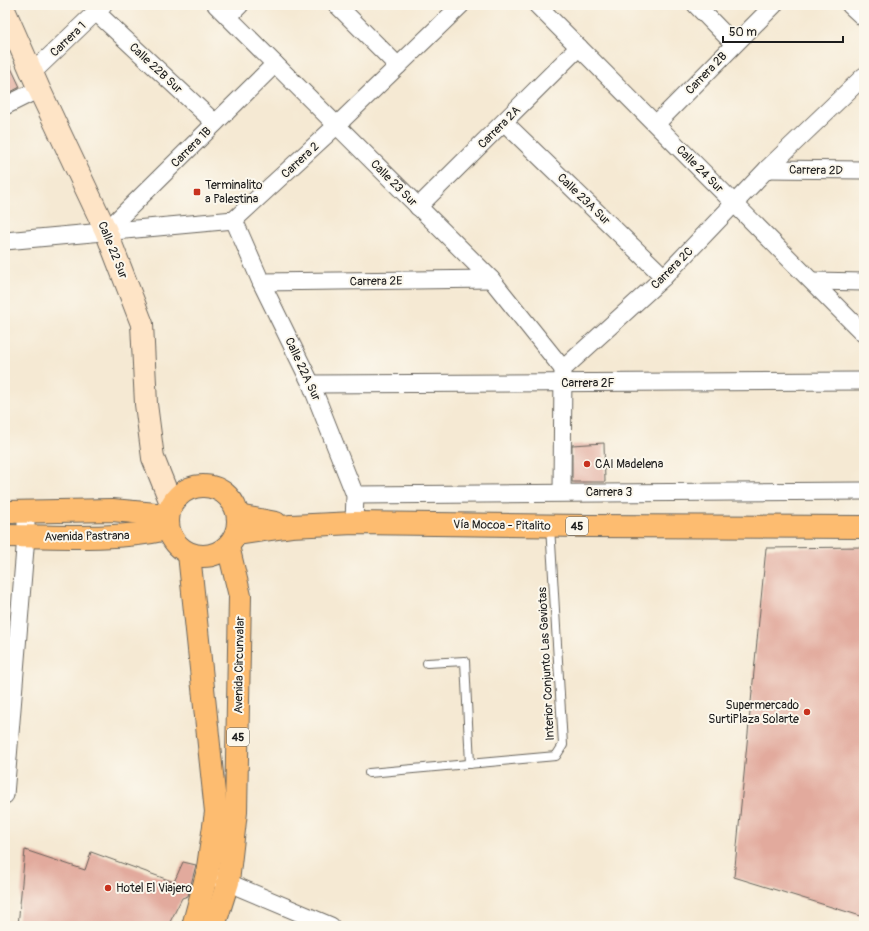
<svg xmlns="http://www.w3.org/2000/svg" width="869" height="931" font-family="Pangolin,sans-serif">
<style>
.building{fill:#e2aa9d}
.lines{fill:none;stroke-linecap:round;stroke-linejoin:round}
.service-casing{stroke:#68645c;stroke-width:10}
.minor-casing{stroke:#68645c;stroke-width:19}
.secondary-casing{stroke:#68645c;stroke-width:24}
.primary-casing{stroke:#68645c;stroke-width:24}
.trunk-casing{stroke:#68645c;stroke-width:24}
.service{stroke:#fff;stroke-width:8}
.minor{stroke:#fff;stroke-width:17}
.secondary{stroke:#fee4c6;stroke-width:22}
.primary{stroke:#fdbc70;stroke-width:22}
.trunk{stroke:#fdbc70;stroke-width:22}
.poi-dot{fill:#c8321e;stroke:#fbf7ec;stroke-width:1.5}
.labels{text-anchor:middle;stroke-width:4;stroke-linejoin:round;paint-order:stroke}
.shield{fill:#fbf7ec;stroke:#5f5e5a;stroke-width:1}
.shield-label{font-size:11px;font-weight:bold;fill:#1c1c1c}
.street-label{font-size:12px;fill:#1c1c1c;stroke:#fbf7ec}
.poi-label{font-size:12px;fill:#1c1c1c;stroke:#fbf7ec;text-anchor:start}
</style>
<rect width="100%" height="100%" fill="#fbf7ec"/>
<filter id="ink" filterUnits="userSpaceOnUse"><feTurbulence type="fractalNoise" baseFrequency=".025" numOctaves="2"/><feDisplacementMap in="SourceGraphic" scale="8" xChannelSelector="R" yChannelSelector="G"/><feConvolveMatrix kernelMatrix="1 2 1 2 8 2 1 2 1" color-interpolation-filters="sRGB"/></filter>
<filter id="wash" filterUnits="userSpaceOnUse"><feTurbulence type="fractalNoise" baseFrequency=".012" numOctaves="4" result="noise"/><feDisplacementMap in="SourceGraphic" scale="16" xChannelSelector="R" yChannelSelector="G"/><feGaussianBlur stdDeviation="0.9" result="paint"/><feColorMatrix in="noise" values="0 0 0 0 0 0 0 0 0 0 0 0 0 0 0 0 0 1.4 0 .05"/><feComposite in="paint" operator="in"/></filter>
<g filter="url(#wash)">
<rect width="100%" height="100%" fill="#f5e9d3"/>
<g id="blocks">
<g class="building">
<polygon points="5,55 20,87 5,95"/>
<polygon points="604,443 605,482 572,482 572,445"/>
<polygon points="864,547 864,917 734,877 766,548"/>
<polygon points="25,850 85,870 91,852 174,882 183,862 196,865 188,896 182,898 168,926 18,926"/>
</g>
</g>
</g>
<g filter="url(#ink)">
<use href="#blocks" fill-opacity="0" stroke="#68645c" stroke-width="1"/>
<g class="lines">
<g class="service-casing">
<g id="service">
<polyline points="427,663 465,661 470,764"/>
<polyline points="369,773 556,756 563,745 550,526"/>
</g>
</g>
<g class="minor-casing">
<g id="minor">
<polyline points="216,5 491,279 563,369"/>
<polyline points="337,5 398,66"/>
<polyline points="537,5 864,334"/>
<polyline points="696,5 734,44"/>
<polyline points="850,5 864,18"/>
<polyline points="96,12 215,123"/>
<polyline points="228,17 240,5"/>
<polyline points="32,73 103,5"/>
<polyline points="5,106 39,89"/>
<polyline points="504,122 664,277"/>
<polyline points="656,124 774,5"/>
<polyline points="767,169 864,170"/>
<polyline points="418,207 579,47"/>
<polyline points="234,220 261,282 311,384 355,495 354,523"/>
<polyline points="106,231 275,64"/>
<polyline points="5,241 234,220 336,126 461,5"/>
<polyline points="813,281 864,282"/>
<polyline points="261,282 491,279"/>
<polyline points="311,384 864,381"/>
<polyline points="562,492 563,369 664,277 767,169 864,76"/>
<polyline points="355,495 864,491"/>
<polyline points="5,795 26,536 26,512"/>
<polyline points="217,878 331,926"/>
</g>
</g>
<g class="secondary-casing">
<polyline id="secondary" points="5,12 39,89 106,231 142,324 146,404 153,458 171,503"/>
</g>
<g class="primary-casing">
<g id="primary">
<circle cx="203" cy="521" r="35"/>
<polyline points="5,512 112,510 167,515"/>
<path d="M5,536C59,536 114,541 167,529"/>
</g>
</g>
<g class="trunk-casing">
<g id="trunk">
<polyline points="238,516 276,523"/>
<polyline points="236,534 291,526 354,523 586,526 864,527"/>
<polyline points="189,554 216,812 207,874 193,926"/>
<polyline points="214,926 228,882 236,812 240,596 228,546"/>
</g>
</g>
<use href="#service" class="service"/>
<use href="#minor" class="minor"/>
<use href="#secondary" class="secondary"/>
<use href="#primary" class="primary"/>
<use href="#trunk" class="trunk"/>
</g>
</g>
<g class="poi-dot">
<rect x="193" y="188" width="8" height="8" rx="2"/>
<circle cx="587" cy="464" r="4"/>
<circle cx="807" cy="712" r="4"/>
<circle cx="108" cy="888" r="4"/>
</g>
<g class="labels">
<g class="shield">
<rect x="566" y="517" width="22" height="18" rx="3"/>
<rect x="227" y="728" width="22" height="18" rx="3"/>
</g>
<g class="shield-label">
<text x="577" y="530">45</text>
<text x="238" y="741">45</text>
</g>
<g class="street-label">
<text transform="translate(68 39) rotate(-44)" y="4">Carrera 1</text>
<text transform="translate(156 68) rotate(43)" y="4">Calle 22B Sur</text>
<text transform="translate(706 73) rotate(-46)" y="4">Carrera 2B</text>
<text transform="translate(499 127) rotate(-45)" y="4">Carrera 2A</text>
<text transform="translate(191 147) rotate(-45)" y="4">Carrera 1B</text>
<text transform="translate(300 160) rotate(-43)" y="4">Carrera 2</text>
<text transform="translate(700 169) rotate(45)" y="4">Calle 24 Sur</text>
<text transform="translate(816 170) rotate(1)" y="4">Carrera 2D</text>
<text transform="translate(394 183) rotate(45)" y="4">Calle 23 Sur</text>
<text transform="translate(584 199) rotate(44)" y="4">Calle 23A Sur</text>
<text transform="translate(113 250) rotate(68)" y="4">Calle 22 Sur</text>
<text transform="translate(672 268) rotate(-45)" y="4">Carrera 2C</text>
<text transform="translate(376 281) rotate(-1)" y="4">Carrera 2E</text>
<text transform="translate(303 369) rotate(65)" y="4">Calle 22A Sur</text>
<text x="588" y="387">Carrera 2F</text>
<text x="609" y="496">Carrera 3</text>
<text transform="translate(502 525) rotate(1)" y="4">Vía Mocoa - Pitalito</text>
<text transform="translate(87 536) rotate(-1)" y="4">Avenida Pastrana</text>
<text transform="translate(546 664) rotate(-93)" y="4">Interior Conjunto Las Gaviotas</text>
<text transform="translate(239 665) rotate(-89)" y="4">Avenida Circunvalar</text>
</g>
<g class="poi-label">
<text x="205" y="189">Terminalito<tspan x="205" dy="14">a Palestina</tspan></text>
<text x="595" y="468">CAI Madelena</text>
<text x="799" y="709" text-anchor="end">Supermercado<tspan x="799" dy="14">SurtiPlaza Solarte</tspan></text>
<text x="116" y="892">Hotel El Viajero</text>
</g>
</g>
<rect width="869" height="931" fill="none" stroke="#fbf7ec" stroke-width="20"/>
<path d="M723 36v6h120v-6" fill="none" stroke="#1c1c1c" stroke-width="2"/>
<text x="729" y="36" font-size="12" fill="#1c1c1c" stroke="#fbf7ec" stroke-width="3" paint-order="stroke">50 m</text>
</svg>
